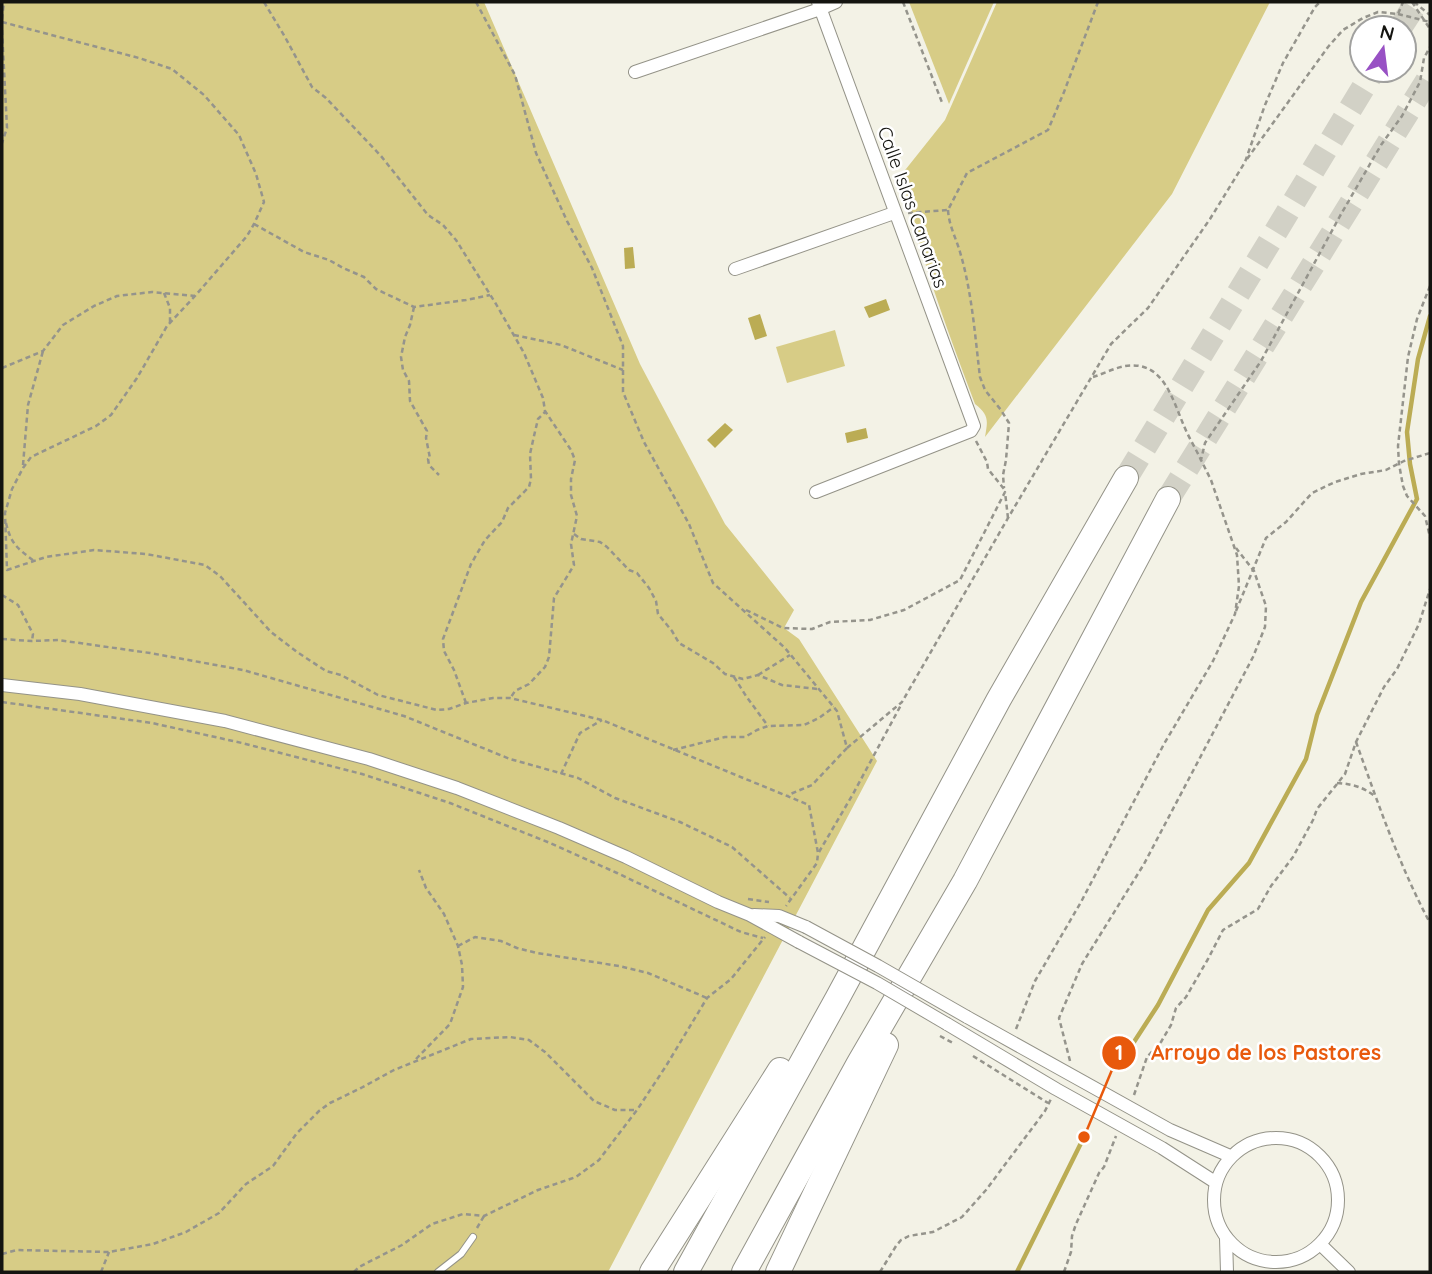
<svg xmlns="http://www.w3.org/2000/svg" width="1432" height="1274" font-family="Quicksand,sans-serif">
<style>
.green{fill:#d7cc86}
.water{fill:#bbac54}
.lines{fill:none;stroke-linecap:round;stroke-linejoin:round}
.stream{stroke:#bbac54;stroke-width:4.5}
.motorway-tunnel{stroke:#d2d1c6;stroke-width:24;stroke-dasharray:24 12;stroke-linecap:butt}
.service-casing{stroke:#949388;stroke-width:8}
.minor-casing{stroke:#949388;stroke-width:14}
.motorway-casing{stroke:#949388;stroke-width:26}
.path{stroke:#95948c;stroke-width:2.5;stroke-dasharray:5 3.5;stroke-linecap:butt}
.service{stroke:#fff;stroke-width:6}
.minor{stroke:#fff;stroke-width:12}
.motorway{stroke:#fff;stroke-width:24}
.minor-bridge-casing{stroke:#949388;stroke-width:14;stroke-linecap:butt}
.path-bridge{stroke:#95948c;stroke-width:2.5;stroke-dasharray:5 3.5;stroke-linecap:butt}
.minor-bridge{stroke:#fff;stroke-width:12}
.labels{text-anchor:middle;stroke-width:5;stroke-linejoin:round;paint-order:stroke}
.street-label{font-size:19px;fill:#141410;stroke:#fff}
.leader{fill:none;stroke:#e8590c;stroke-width:2.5}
.callout-dot{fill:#e8590c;stroke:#fff;stroke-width:2.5}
.mark-label{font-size:21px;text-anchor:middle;font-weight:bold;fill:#fff}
.callout-label{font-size:21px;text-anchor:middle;font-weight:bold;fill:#e8590c;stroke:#fff;stroke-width:5;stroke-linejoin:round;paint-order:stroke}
</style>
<rect width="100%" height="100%" fill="#f3f2e6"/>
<g class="green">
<polygon points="2,2 484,2 640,364 725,524 794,610 784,628 799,639 877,761 608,1272 2,1272"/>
<polygon points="909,2 994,2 949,104"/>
<path d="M997,2H1270L1172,194L985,437C988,420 989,415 975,404C947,329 918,253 902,174L945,120Z"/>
<polygon points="835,330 845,366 787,383 776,347"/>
</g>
<g class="water">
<polygon points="633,247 635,268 625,269 624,248"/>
<polygon points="886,299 890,310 869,318 864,307"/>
<polygon points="760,314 767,336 755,340 748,318"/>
<polygon points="725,423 733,430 715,448 707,440"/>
<polygon points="866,428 868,438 847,443 845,433"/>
</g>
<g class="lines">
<g class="stream">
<polyline points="1119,1065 1158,1005 1208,910 1249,863 1306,759 1317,715 1361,602 1417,499 1410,464 1407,432 1418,359 1430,316"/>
<polyline points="1017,1272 1084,1137"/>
</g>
<g class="motorway-tunnel">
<polyline points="1400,28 1417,2"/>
<polyline points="1126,478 1374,70"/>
<polyline points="1168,499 1430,76"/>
</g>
<g class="service-casing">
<polyline id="service" points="438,1272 461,1254 473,1237"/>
</g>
<g class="minor-casing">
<g id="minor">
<polyline points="635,72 820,9 836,2"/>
<polyline points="735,269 894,213"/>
<polyline points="816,492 971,431 974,426 818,2"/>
<polyline points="2,685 80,694 225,721 369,759 457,788 559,828 626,857 718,902 750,915 799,942"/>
<polyline points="754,915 779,916 806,927"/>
<polyline points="967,1017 1170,1130 1230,1156"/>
<polyline points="947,1024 1056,1089 1162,1148 1215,1182"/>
<circle cx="1276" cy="1200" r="62"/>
<polyline points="1226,1238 1227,1272"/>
<polyline points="1320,1244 1349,1272"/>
</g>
</g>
<g class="motorway-casing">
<g id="motorway">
<polyline points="652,1272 780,1070"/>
<polyline points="686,1272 837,999 999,699 1126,478"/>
<polyline points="744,1272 859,1063 965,881 1168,499"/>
<polyline points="778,1272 886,1045"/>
</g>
</g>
<g class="path">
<polyline points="264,2 285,37 312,87 326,98 381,156 428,215 443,225 456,240 496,304 524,353 543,398 545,411 571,450 575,460 571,479 571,495 577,516 571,544 574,565 554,598 549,657 545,667 529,684 515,691 511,697"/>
<polyline points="476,2 515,75 536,153 567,221 592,268 623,346 623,392 644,442 689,524 713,583 785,648 837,711 847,748 812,785 788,795"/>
<polyline points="903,2 943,105"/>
<polyline points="1412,2 1430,29"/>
<polyline points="1414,2 1430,15"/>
<polyline points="1398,14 1430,22"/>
<polyline points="2,19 4,2"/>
<polyline points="2,22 139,58 172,69 204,95 239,135 256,174 264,202 254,224 247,236 195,296 167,326 137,378 111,415 96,426 31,457 23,468 12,489 5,513 7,570 46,557 94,550 146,554 205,565 220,576 271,632 297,652 326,671 341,675 378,695 437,710 449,709 466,703 493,698 510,698 602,720 809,805 818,853 817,863 786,906"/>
<polyline points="2,30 7,128 2,143"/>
<polyline points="1247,159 1328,47 1343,30 1363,18 1378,12 1398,14 1403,2"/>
<path d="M948,210C949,226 956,238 960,252C972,292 975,336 980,377L985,390L1001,410L1009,423L1006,460L1003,475L1004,488"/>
<polyline points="908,213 948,210 967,173 1048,130 1064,92 1098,2"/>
<polyline points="254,224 304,252 329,260 343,268 364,277 376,289 414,307 466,300 490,295"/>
<polyline points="1430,286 1417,319 1408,357 1398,446 1399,464 1403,486 1407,496 1425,516 1430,537"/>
<polyline points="164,293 170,308 170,323"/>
<polyline points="414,307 410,325 405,337 401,357 403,370 409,381 410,401 427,431 426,438 430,458 428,459 429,465 439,475"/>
<polyline points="514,335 561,345 623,370"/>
<polyline points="2,368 43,351 63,325 94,306 117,296 152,292 195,296"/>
<path d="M1093,377C1103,374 1114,368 1125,366C1163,360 1172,398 1184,426C1189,438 1196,449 1201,460"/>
<polyline points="976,441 987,462 988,469 1004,489"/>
<polyline points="23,465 28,405 43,351"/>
<path d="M6,523C11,544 17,548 34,561"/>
<polyline points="574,534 581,539 600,542 607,547 629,570 637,573 649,588 656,601 658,614 672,631 679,643 713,663 725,674 743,679 758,675 782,685 818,689"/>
<polyline points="2,595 18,605 33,634 32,641"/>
<polyline points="746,610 783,628 812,629 830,622 870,620 904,610 960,580 1005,492 1008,518"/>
<polyline points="1236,611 1266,538 1286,522 1312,493 1335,482 1361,474 1386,470 1404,461 1430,453"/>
<polyline points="2,639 32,641 58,640 150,653 243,670 404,716 510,759 578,778 615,798 680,822 732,847 790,898"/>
<polyline points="758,675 790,655"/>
<polyline points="734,677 746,696 768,726"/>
<polyline points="2,702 152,723 242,743 362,774 450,803 550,843 617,873 741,932 763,938"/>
<polyline points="466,703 454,670 444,651 443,639 471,564 485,540 502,522 508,508 529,487 531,479 530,454 534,436 538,419 545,412"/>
<path d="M1356,742C1378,803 1399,865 1430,923"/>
<polyline points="847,748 902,702 1008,518 1111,344 1148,308 1210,219 1245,162 1265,105 1283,63 1315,7 1320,2"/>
<polyline points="673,750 725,737 745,737 757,730 768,726 804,725 819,718 834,707"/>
<polyline points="561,774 580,733 602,720"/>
<path d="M1337,783C1353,784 1363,787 1376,797"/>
<polyline points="819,852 853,794 901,705"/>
<polyline points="748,899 769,902"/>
<polyline points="458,946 475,937 501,941 517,948 537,953 619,966 648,973 707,998"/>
<polyline points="1016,1029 1035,981 1081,902 1164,744 1213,661 1235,614 1239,586 1237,555 1211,480 1201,460 1205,443 1261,361 1340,216 1381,145 1402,116 1420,82 1424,58 1430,47"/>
<polyline points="973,1056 1048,1103"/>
<polyline points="416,1059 450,1024 463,987 462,965 458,946 444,914 426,888 419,870"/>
<polyline points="1070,1061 1059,1018 1082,964 1144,864 1253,657 1265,627 1266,606 1254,571 1236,548"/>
<polyline points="1134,1095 1147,1057 1161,1042 1171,1025 1176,1008 1186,997 1208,959 1223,930 1258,909 1271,886 1293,857 1313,820 1317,809 1345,774 1356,742 1384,687 1397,669 1419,624 1430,589"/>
<polyline points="477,1228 484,1216"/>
<polyline points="2,1254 17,1250 109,1252 153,1244 186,1232 219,1213 246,1184 273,1166 297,1133 319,1111 330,1103 361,1088 394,1070 471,1039 510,1037 529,1040 545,1052 594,1101 615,1110 637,1110"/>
<polyline points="101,1272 109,1252"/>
<polyline points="354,1272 359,1267 402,1245 432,1224 463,1214 484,1216 538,1190 576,1177 599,1160 637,1110 666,1066 707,998 731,979 765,937"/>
<polyline points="880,1272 896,1246 901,1240 909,1236 933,1232 962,1217 986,1190 1045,1111 1051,1099"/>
<polyline points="1064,1272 1071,1252 1072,1236 1076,1224 1099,1173 1104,1167 1116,1136"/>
</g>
<use href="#service" class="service"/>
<use href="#minor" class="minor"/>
<use href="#motorway" class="motorway"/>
<g class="minor-bridge-casing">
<g id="minor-bridge">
<polyline points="806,927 878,966 967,1017"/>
<polyline points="799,942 877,983 947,1024"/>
</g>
</g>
<polyline class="path-bridge" points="940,1036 953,1043"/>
<use href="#minor-bridge" class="minor-bridge"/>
</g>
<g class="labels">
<g class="street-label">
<text transform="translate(913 207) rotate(70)" y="7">Calle Islas Canarias</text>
</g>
</g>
<path class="leader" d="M1084 1137L1119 1053"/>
<g class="callout-dot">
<circle cx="1084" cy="1137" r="7"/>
<circle cx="1119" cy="1053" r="18"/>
</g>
<g class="mark-label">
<text x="1119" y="1060">1</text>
</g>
<g class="callout-label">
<text x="1266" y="1060">Arroyo de los Pastores</text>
</g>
<rect width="1432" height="1274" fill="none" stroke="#141410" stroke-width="7"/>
<g transform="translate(1383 49) rotate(14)"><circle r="33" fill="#ffffff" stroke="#a1a19f" stroke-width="2"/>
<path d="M0-5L12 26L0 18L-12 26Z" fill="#9851c4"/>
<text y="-10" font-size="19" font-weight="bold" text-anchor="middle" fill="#141410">N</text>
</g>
</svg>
